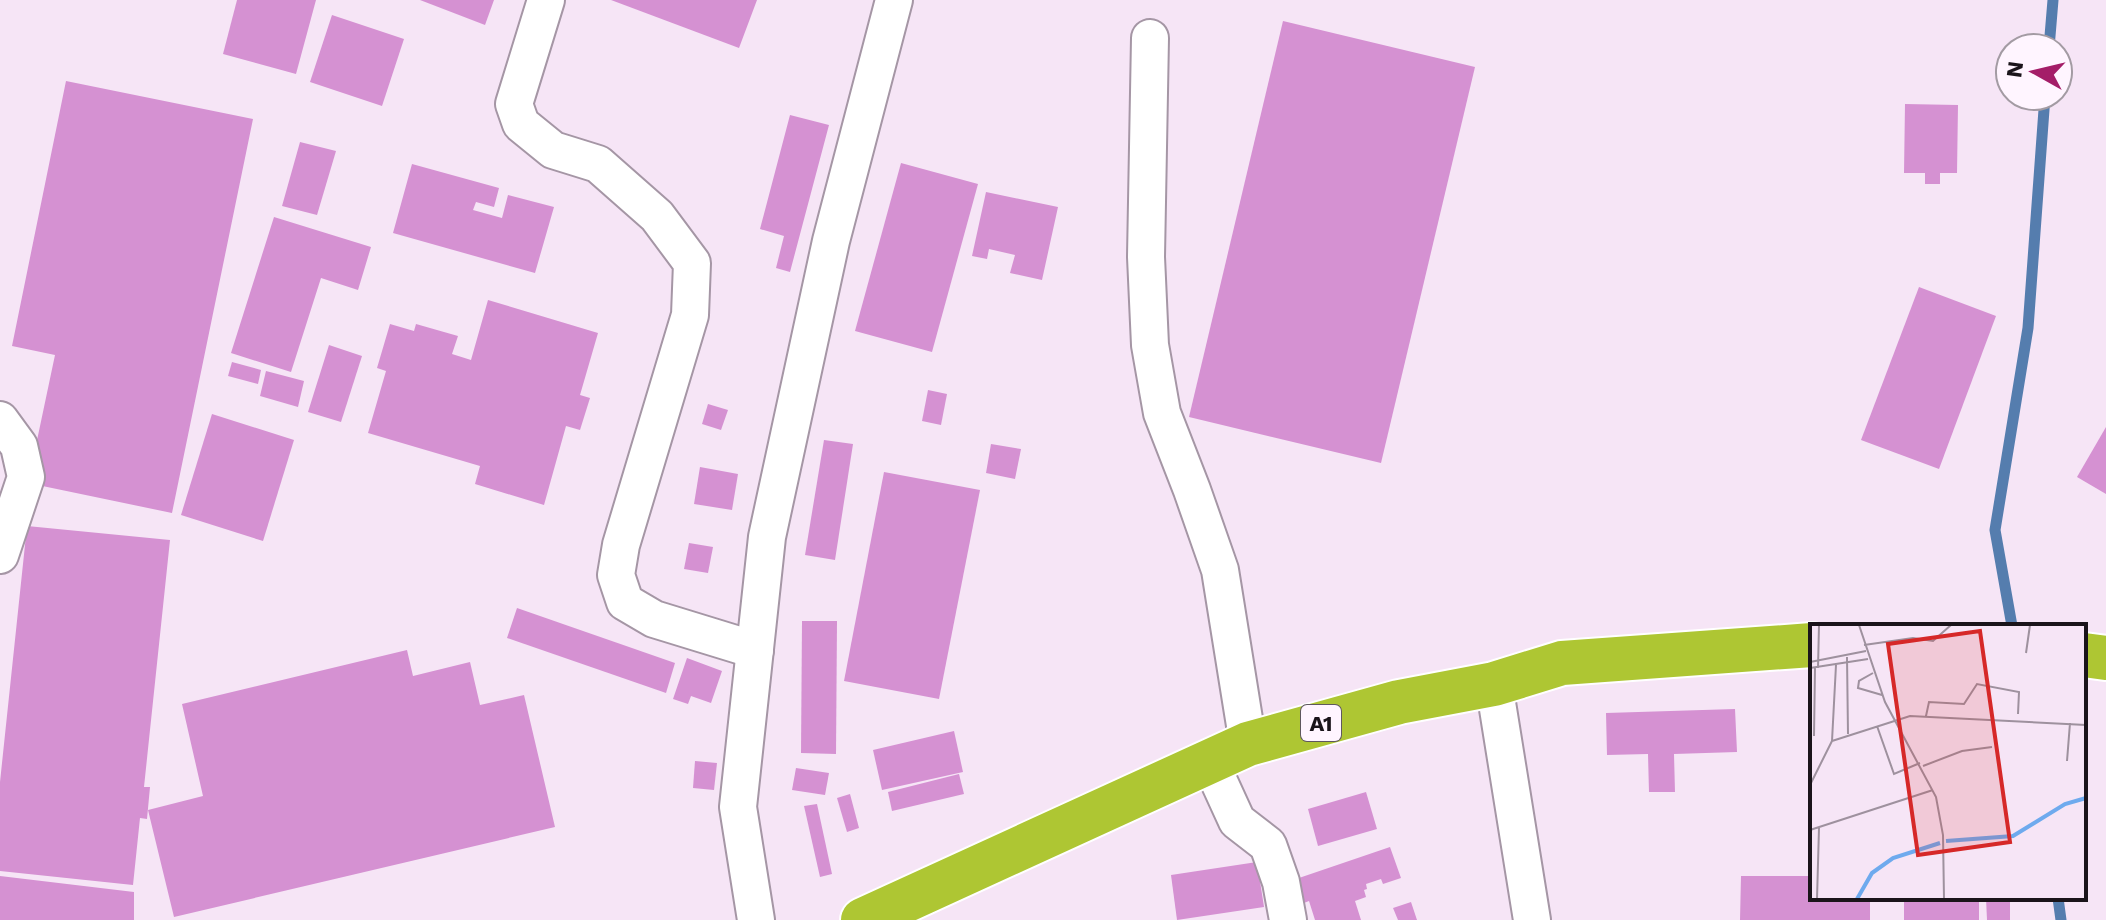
<svg xmlns="http://www.w3.org/2000/svg" width="2106" height="920" font-family="'Work Sans',sans-serif">
<style>
.lines{fill:none;stroke-linecap:round;stroke-linejoin:round}
.stream{stroke:#557dae;stroke-width:11}
.building{fill:#d591d2}
.minor-casing{stroke:#a596a5;stroke-width:40}
.highway-casing{stroke:#fff;stroke-width:48}
.minor{stroke:#fff;stroke-width:36}
.highway{stroke:#aec633;stroke-width:44}
.labels{text-anchor:middle;stroke-width:8;stroke-linejoin:round;paint-order:stroke}
.shield{fill:#fff5ff;stroke:#5f585f;stroke-width:2}
.shield-label{font-size:22px;font-weight:bold;fill:#1a141a}
.inset-river{fill:none;stroke:#6eaaee;stroke-width:4}
.inset-road{fill:none;stroke:#9e919e;stroke-width:2}
.view{fill:#d62828;fill-opacity:0.15;stroke:#d62828;stroke-width:4}
.inset-edge{fill:none;stroke:#1a141a;stroke-width:4}
</style>
<rect width="100%" height="100%" fill="#f6e5f6"/>
<g class="lines">
<g class="stream">
<polyline points="2049,48 2053,0"/>
<polyline points="2012,626 1995,530 2028,328 2045,96"/>
<polyline points="2058,898 2061,920"/>
</g>
</g>
<g class="building">
<polygon points="237,0 316,0 296,74 223,54"/>
<polygon points="420,0 494,0 485,25"/>
<polygon points="611,0 757,0 739,48"/>
<polygon points="332,15 404,39 382,106 310,82"/>
<polygon points="1283,21 1475,67 1381,463 1189,417"/>
<polygon points="66,81 253,119 172,513 28,483 55,355 12,346"/>
<polygon points="1905,104 1958,105 1957,173 1940,173 1940,184 1925,184 1925,173 1904,173"/>
<polygon points="790,115 829,125 790,272 776,268 784,236 760,229"/>
<polygon points="300,142 336,151 317,215 282,206"/>
<polygon points="901,163 978,184 932,352 855,331"/>
<polygon points="412,164 499,188 494,207 476,202 473,210 502,218 508,195 554,207 535,273 393,233"/>
<polygon points="986,192 1058,207 1042,280 1010,273 1015,255 989,249 987,259 972,256"/>
<polygon points="274,217 371,247 358,290 321,278 291,372 231,353"/>
<polygon points="1919,287 1996,316 1939,469 1861,440"/>
<polygon points="488,300 598,333 580,395 590,398 580,430 566,426 544,505 475,484 480,466 368,433 386,371 377,368 390,324 414,331 416,324 458,336 452,354 471,360"/>
<polygon points="329,345 362,356 341,422 308,412"/>
<polygon points="232,362 261,370 258,384 228,376"/>
<polygon points="266,371 304,381 298,407 260,396"/>
<polygon points="928,390 947,394 941,425 922,421"/>
<polygon points="708,404 728,410 721,430 702,424"/>
<polygon points="212,414 294,440 263,541 181,515"/>
<polygon points="2106,427 2106,494 2077,477"/>
<polygon points="824,440 853,444 835,560 805,555"/>
<polygon points="991,444 1021,449 1015,479 986,473"/>
<polygon points="700,467 738,474 732,510 694,504"/>
<polygon points="884,472 980,490 939,699 844,681"/>
<polygon points="27,526 170,540 144,787 150,787 147,819 140,818 133,885 0,871 0,782"/>
<polygon points="689,543 713,547 708,573 684,569"/>
<polygon points="517,608 675,663 666,693 507,638"/>
<polygon points="802,621 837,621 836,754 801,753"/>
<polygon points="407,650 413,676 470,662 480,705 524,695 555,827 174,917 148,810 203,796 182,704"/>
<polygon points="687,658 722,671 711,703 691,696 688,704 673,699"/>
<polygon points="1735,709 1737,752 1674,754 1675,792 1649,792 1648,754 1607,755 1606,713"/>
<polygon points="954,731 963,772 882,790 873,750"/>
<polygon points="695,761 717,763 714,790 693,788"/>
<polygon points="796,768 829,773 825,795 792,790"/>
<polygon points="959,774 964,794 892,811 888,792"/>
<polygon points="1366,792 1377,829 1318,846 1308,809"/>
<polygon points="850,794 859,828 847,832 837,798"/>
<polygon points="817,804 832,874 820,877 804,806"/>
<polygon points="1390,847 1401,878 1383,884 1381,879 1366,884 1367,889 1364,890 1366,897 1355,901 1361,920 1315,920 1309,901 1304,903 1296,879"/>
<polygon points="1257,862 1264,907 1177,920 1171,875"/>
<polygon points="0,876 134,892 134,920 0,920"/>
<polygon points="1741,876 1812,876 1812,898 1870,898 1870,920 1740,920"/>
<rect x="1904" y="898" width="75" height="22"/>
<polygon points="1986,898 2010,898 2010,920 1987,920"/>
<polygon points="1411,902 1417,920 1398,920 1393,908"/>
</g>
<g class="lines">
<g class="minor-casing">
<g id="minor">
<polyline points="546,0 514,104 521,124 553,150 598,164 657,216 692,263 690,315 621,545 616,575 625,602 654,619 755,650"/>
<polyline points="1150,38 1146,257 1150,345 1162,413 1192,490 1220,570 1248,744"/>
<polyline points="0,420 19,446 26,477 0,555"/>
<polyline points="1494,684 1532,920"/>
<polyline points="1210,762 1237,821 1268,845 1281,882 1288,920"/>
<polyline points="756,920 738,807 767,537 831,241 894,0"/>
</g>
</g>
<g class="highway-casing">
<g id="highway">
<polyline points="2084,655 2106,658"/>
<polyline points="863,920 1248,744 1399,702 1494,684 1562,663 1812,645"/>
</g>
</g>
<use href="#minor" class="minor"/>
<use href="#highway" class="highway"/>
</g>
<g class="labels">
<rect class="shield" x="1301" y="705" width="40" height="36" rx="6"/>
<g class="shield-label">
<text x="1321" y="731">A1</text>
</g>
</g>
<g transform="translate(1810 624)">
<rect width="276" height="276" fill="#f6e5f6"/>
<path class="inset-river" d="M136,217L203,212L255,180L276,174M47,275L62,249L83,234L130,219"/>
<path class="inset-road" d="M49,1L75,78L126,173L133,211L134,275M54,21L103,14L123,17L141,1M216,29L220,1M37,33L38,110M0,38L56,27M0,44L58,35M8,44L9,1M63,49L49,57L48,64L72,71M116,92L119,78L154,80L167,60L209,68L208,90M67,102L84,150L110,139M4,112L5,44M22,117L100,92L276,101M257,137L260,99M113,142L152,127L182,123M0,161L22,117L26,41M0,206L123,166M7,275L9,204"/>
<path class="view" d="M170,7L200,218L108,231L78,20Z"/>
<rect width="276" height="276" class="inset-edge"/>
</g>
<g transform="translate(2034 72) rotate(278)"><circle r="38" fill="#fff5ff" stroke="#a39ba3" stroke-width="2"/>
<path d="M0-6L14 30L0 20L-14 30Z" fill="#a41d68"/>
<text y="-12" font-size="22" font-weight="bold" text-anchor="middle" fill="#1a141a">N</text>
</g>
</svg>
